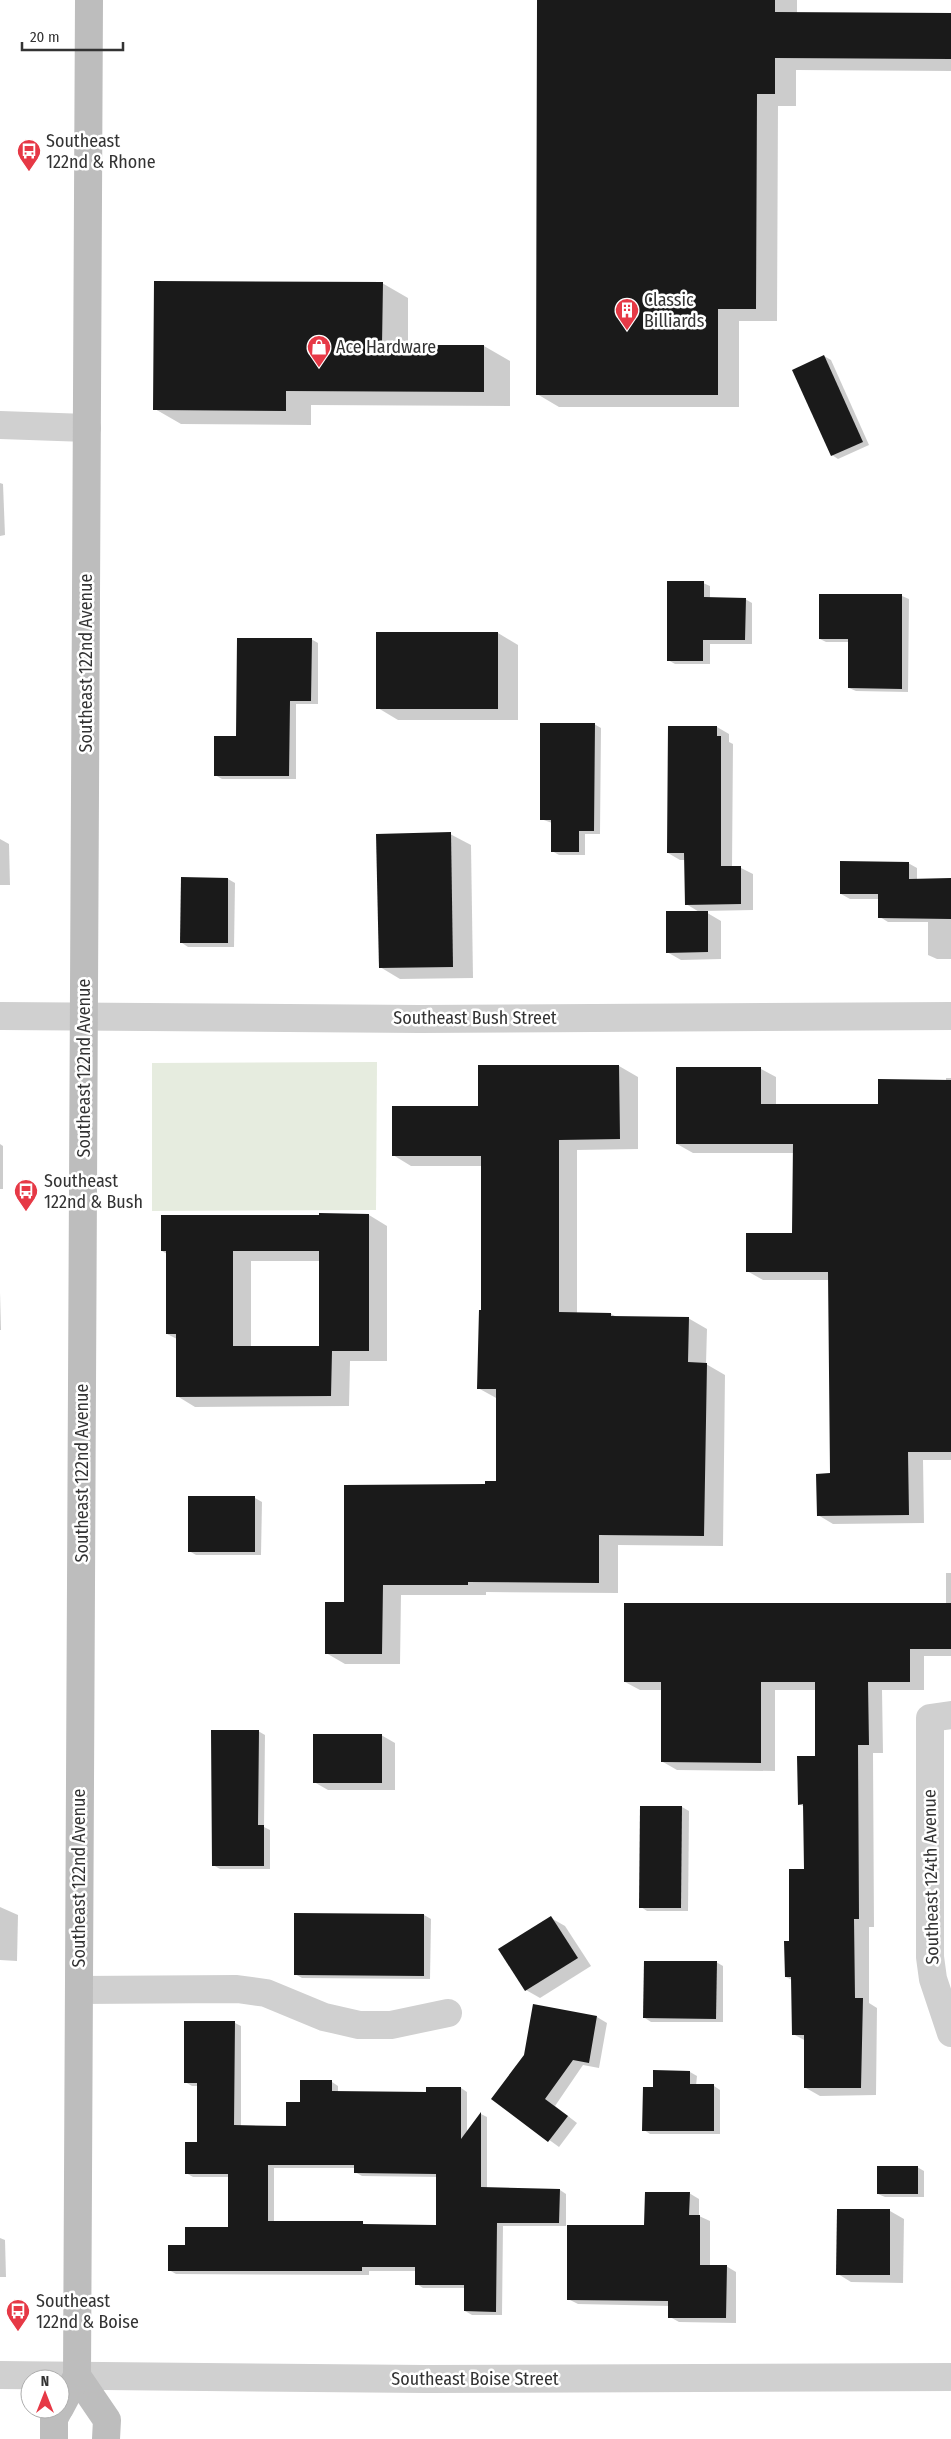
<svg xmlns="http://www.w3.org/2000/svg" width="951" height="2439" font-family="'Fira Sans Condensed',sans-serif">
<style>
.green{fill:#e6ecdf}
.shadow{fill:#0003;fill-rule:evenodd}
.building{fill:#1a1a1a;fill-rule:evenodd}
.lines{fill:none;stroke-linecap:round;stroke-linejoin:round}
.street{stroke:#d0d0d0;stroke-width:28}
.secondary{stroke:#bdbdbd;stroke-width:28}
.labels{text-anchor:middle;stroke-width:5;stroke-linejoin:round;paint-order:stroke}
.poi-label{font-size:18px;fill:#333;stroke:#fff;text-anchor:start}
.street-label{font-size:18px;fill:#333;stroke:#fff}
</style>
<rect width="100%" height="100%" fill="#fff"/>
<polygon class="green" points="377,1062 376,1210 152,1211 152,1063"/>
<g class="shadow">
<polygon points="538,0 797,0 797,13 951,14 951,71 796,70 796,106 778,106 777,321 739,321 739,407 559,407 537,394"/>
<polygon points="382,283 408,298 408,346 484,346 510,361 510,406 311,405 311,425 181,424 155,409"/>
<polygon points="824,356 831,360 869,445 838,459 832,455"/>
<polygon points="0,483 3,484 5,535 0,536"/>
<polygon points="703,583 710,586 710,598 745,599 752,603 752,644 710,644 710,664 675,664 668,660"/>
<polygon points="820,595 902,596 909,599 908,692 856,691 849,688 849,642 826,642 820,639"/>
<polygon points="378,633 498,633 518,645 518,720 398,720 378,708"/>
<polygon points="311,639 318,643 318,704 296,704 296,779 222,779 215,775 237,737"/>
<polygon points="594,724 601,728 600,834 585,834 585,855 559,855 552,851 552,823 541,819"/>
<polygon points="717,727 729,734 729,742 733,744 732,868 741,868 753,874 753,910 704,911 721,921 721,959 681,960 667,952 701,913 686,904 685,860 680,860 668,853"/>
<polygon points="450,834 471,845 473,978 400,979 380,967"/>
<polygon points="0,839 9,844 10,885 0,885"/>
<polygon points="908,863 917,868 917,880 951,879 951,959 937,959 928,955 928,922 888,922 880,917 880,899 850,899 841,894"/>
<polygon points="228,879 235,883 234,947 188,947 182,943"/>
<polygon points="619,1066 638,1077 638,1149 577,1150 577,1313 611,1314 617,1317 688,1318 707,1329 706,1364 725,1375 723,1546 618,1545 618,1593 486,1592 486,1595 401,1595 400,1664 345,1664 326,1653 345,1603 486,1485 498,1483 498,1399 478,1388 483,1311 483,1166 411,1166 393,1155 479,1107"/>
<polygon points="761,1069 776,1077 776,1105 879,1105 946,1081 946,1078 951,1078 951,1460 923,1460 924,1523 833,1524 818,1515 831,1475 829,1280 763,1280 747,1271 794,1235 794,1153 693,1153 677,1144"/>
<polygon points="0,1144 3,1146 3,1189 0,1189"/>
<path d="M369,1215L387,1226V1361H350L349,1406L195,1407L177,1396V1339L167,1334V1254L162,1251V1217ZM251,1261H320V1347H251Z"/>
<polygon points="0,1292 1,1330 0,1330"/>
<polygon points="255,1498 262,1502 261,1555 196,1555 189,1551"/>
<polygon points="946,1573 951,1573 951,1656 924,1656 924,1690 882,1690 883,1753 873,1753 874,1927 869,1927 869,2003 877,2008 876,2095 820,2096 806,2088 806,2041 793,2034 792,1980 786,1977 805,1870 805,1807 799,1804 816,1757 816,1690 775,1690 775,1771 677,1770 663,1762 663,1690 640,1690 625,1682 946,1604"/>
<polygon points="258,1731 265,1735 264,1827 270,1830 270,1869 220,1869 213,1865"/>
<polygon points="381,1735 395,1743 395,1790 328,1790 314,1782"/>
<polygon points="682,1807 689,1811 688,1911 647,1911 641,1907"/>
<polygon points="0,1907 18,1915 17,1961 0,1960"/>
<polygon points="295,1914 424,1915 431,1919 430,1979 302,1978 295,1974"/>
<polygon points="551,1918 565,1926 591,1966 540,1998 526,1990"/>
<polygon points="716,1962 723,1966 723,2022 651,2022 645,2018"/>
<polygon points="597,2017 607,2023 599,2068 583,2065 555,2106 577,2123 559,2147 493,2099"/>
<path d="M235,2023L241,2026V2127H287L301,2104L332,2082L338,2086V2092L427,2094L461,2088L467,2092V2133L481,2114L487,2117V2189L560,2190L566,2194V2226H503L502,2315H472L465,2311L466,2288H423L417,2284V2271H369V2275L176,2274L169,2270L186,2247L229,2228V2177H193L186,2173L199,2143V2086H192L185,2082ZM274,2168H355V2172L362,2176L438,2177V2226H368L362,2223L274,2222Z"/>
<polygon points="690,2072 697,2076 696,2086 714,2086 720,2090 720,2134 650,2134 644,2130 654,2088"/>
<polygon points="917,2167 924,2171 924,2197 885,2197 878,2194"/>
<polygon points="689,2193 699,2199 699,2216 710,2221 710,2266 726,2266 736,2272 736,2323 679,2322 670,2317 670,2306 578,2304 568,2299 646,2226"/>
<polygon points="890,2211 904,2219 903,2283 851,2282 838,2274"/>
<polygon points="0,2238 5,2240 6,2277 0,2277"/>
</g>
<g class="building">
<polygon points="537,0 775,0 775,12 951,13 951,59 775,58 775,94 757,94 756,309 718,309 718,395 536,395"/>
<polygon points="154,281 383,282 382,345 484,345 484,392 286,391 286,411 153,410"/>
<polygon points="824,355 863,442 831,456 792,370"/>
<polygon points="667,581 704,581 704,597 746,598 745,640 703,640 703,661 667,661"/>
<polygon points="819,594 902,594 902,689 848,688 848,639 819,639"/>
<rect x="376" y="632" width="122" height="77"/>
<polygon points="237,638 312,638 311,701 290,701 289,776 214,776 214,736 236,736"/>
<polygon points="540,723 595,723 594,831 579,831 579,852 551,852 551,820 540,820"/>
<polygon points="668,726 717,726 717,736 721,736 721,866 741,866 741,904 685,905 684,853 667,853"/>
<polygon points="451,832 453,967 379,968 376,834"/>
<polygon points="840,861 909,862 909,879 951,878 951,919 878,918 878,894 840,894"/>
<polygon points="181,877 228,878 228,943 180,943"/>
<polygon points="666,911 708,911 708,952 666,953"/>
<polygon points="478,1065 619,1065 620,1139 559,1140 559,1312 611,1313 611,1316 689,1317 688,1362 707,1363 704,1536 599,1535 599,1583 468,1582 468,1585 383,1585 382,1654 325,1654 325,1602 344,1602 344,1485 485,1484 485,1481 496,1481 496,1389 477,1389 479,1310 481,1310 481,1156 392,1156 392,1106 478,1106"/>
<polygon points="676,1067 761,1067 761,1104 878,1104 878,1079 951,1080 951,1452 908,1452 909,1515 817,1516 816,1474 830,1473 828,1272 746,1272 746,1233 792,1233 793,1144 676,1144"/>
<path d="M319,1213L369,1214V1351H332L331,1396L176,1397V1334H166V1251H161V1215H319ZM233,1251H319V1346H233Z"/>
<rect x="188" y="1496" width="67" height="56"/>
<polygon points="624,1603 951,1603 951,1649 910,1649 910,1682 868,1682 869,1745 858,1745 859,1919 854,1919 855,1998 863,1998 861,2088 804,2088 804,2035 792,2035 791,1977 785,1977 784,1941 789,1941 789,1869 804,1869 803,1804 798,1805 797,1756 815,1756 815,1682 761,1682 761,1763 661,1762 661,1682 624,1682"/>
<polygon points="211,1730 259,1730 258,1825 264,1825 264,1866 212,1866"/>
<rect x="313" y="1734" width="69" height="49"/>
<polygon points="640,1806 682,1806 681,1908 639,1908"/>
<polygon points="294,1913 424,1914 424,1976 294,1975"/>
<polygon points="551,1916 578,1958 525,1991 498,1949"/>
<polygon points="644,1961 717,1961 716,2019 643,2018"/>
<polygon points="533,2004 597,2016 589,2063 573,2060 545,2099 568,2116 548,2142 491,2099 524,2055"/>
<path d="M184,2021H235L234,2125L286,2126V2102H300V2080H332V2091L426,2092V2087H461V2139L481,2112V2187L560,2189L559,2223H497L496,2312L464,2311V2285H415V2267H362V2271H168V2245H185V2227H228V2174H185V2142H197V2083H184ZM268,2165H354V2173L436,2174V2225L363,2224V2221H268Z"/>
<polygon points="653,2070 690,2071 690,2084 714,2084 714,2131 642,2131 643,2087 653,2087"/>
<rect x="877" y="2166" width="41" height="28"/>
<polygon points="645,2192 690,2192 689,2215 700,2215 700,2265 727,2265 726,2318 668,2318 668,2301 567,2300 567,2225 644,2225"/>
<polygon points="837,2209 890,2209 890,2275 836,2275"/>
</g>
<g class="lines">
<g class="street">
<polyline points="0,425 87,428"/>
<polyline points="0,1016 420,1019 951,1016"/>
<polyline points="951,1715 930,1718 930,1957 933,1979 951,2033"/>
<polyline points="79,1990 237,1989 266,1993 324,2017 359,2025 391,2025 448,2013"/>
<polyline points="0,2375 426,2379 951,2377"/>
</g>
<g class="secondary">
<polyline points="77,2376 107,2420 106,2439"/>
<polyline points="60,2408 77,2376 89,0"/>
<polyline points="54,2439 54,2419 59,2409"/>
</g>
</g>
<defs>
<g id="bus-pin" transform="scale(1.25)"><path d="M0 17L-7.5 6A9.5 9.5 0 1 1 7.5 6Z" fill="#e63946" stroke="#fff"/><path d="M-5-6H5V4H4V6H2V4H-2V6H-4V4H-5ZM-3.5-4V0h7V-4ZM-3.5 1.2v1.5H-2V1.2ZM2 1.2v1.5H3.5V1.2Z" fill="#fff"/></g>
<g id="building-pin" transform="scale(1.25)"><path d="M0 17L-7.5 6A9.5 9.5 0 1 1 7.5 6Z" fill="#e63946" stroke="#fff"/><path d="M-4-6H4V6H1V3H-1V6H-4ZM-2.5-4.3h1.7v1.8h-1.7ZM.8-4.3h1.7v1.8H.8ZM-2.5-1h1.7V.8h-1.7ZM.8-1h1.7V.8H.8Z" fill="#fff"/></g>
<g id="shop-pin" transform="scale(1.25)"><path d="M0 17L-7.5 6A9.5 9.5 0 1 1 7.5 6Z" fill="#e63946" stroke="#fff"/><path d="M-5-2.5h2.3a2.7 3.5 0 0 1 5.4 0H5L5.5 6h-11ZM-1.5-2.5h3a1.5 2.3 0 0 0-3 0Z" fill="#fff"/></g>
</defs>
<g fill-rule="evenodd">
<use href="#bus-pin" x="29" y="151"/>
<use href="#building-pin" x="627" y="310"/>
<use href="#shop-pin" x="319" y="347"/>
<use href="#bus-pin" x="26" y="1191"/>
<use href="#bus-pin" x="18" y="2311"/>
</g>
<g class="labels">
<g class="poi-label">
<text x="46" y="147">Southeast<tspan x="46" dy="21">122nd &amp; Rhone</tspan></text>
<text x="644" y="306">Classic<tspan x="644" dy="21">Billiards</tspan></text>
<text x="336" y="353">Ace Hardware</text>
<text x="44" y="1187">Southeast<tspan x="44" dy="21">122nd &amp; Bush</tspan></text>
<text x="36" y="2307">Southeast<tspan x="36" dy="21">122nd &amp; Boise</tspan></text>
</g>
<g class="street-label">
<text transform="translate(86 663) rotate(-90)" y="6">Southeast 122nd Avenue</text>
<text x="475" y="1024">Southeast Bush Street</text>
<text transform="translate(84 1068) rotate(-90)" y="6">Southeast 122nd Avenue</text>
<text transform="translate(82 1473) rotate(-90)" y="6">Southeast 122nd Avenue</text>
<text transform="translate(931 1877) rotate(-91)" y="6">Southeast 124th Avenue</text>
<text transform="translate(79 1878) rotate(-90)" y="6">Southeast 122nd Avenue</text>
<text x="475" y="2385">Southeast Boise Street</text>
</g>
</g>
<g transform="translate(45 2394)"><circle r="24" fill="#ffffff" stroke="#adadad"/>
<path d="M0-4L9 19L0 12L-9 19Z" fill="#e63946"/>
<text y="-8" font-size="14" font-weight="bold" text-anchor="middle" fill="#333333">N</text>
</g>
<path d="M22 42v8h101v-8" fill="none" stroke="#333333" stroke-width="2.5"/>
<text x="30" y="42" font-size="15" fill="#333333" stroke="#ffffff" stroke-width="4" paint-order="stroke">20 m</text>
</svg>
